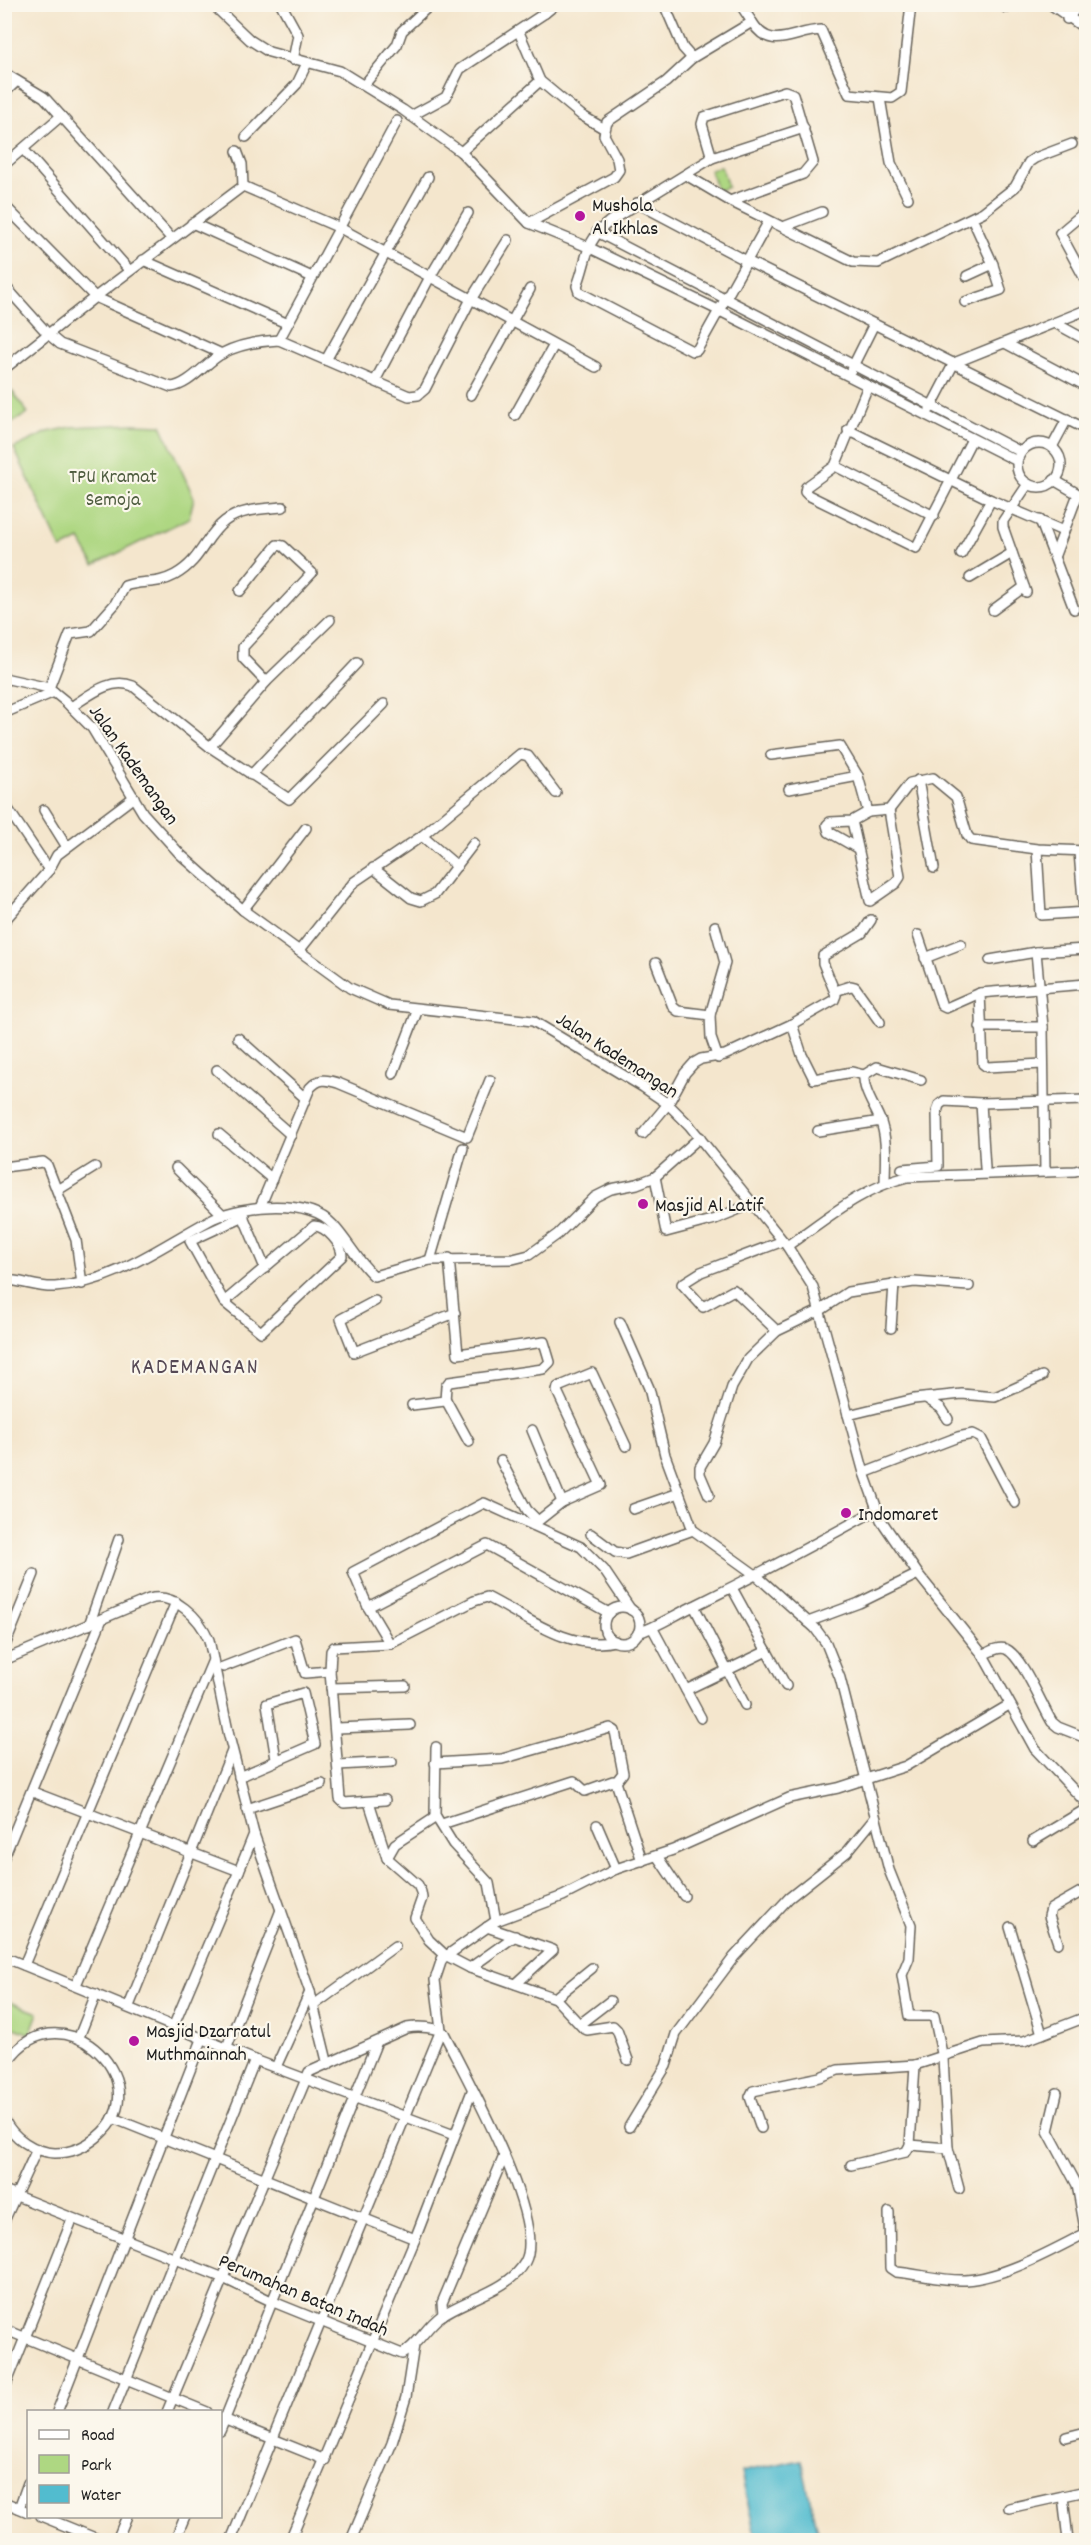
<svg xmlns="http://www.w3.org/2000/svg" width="1091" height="2545" font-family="Dekko,sans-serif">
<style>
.green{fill:#aed782;stroke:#657a4f;stroke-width:1.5}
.water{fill:#52bccf;stroke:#376c76;stroke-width:1.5}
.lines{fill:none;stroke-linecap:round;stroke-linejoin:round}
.street-casing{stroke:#68635a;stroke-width:12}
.street{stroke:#fff;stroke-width:9}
.poi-dot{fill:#b5179e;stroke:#fbf7ec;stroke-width:2}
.labels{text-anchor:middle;stroke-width:4.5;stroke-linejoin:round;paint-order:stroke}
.poi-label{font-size:20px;fill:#1c1c1c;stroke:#fbf7ec;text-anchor:start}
.park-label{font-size:20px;fill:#4f5d40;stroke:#fbf7ec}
.street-label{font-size:20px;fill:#1c1c1c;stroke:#fbf7ec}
.quarter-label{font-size:22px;letter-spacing:1.5px;fill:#564955;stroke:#fbf7ec}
</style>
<rect width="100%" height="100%" fill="#fbf7ec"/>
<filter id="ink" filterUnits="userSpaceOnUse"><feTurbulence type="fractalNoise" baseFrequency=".0167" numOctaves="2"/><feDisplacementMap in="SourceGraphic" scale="12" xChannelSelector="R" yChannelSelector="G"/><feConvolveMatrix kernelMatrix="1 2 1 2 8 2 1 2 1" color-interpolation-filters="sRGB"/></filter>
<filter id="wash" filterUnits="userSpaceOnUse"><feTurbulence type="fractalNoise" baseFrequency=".008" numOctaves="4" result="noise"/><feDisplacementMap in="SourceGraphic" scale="24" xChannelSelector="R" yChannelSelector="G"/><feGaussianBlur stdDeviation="1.35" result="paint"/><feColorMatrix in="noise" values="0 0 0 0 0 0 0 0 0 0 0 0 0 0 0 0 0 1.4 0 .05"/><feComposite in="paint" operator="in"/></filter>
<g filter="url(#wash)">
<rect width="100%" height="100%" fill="#f4e6cd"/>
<g class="green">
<polygon points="721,166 728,187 717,191 710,170"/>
<polygon points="12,391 28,413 12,423 5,412 4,396"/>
<polygon points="134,424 161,425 194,498 189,518 94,565 80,540 61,549 14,448 48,432 72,427"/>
<polygon points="4,2000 38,2013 30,2034 5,2024"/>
</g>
<polygon class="water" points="801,2459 819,2540 756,2540 741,2472"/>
</g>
<g filter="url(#ink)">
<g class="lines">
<g class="street-casing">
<g id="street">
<polyline points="212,4 250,40 269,52 340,71 403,110 461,152 529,223 588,247 718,310 1017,461"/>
<polyline points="281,4 298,35 293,60"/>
<polyline points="540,4 545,13 556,4"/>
<polyline points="664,4 683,48 692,58 752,22 740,4"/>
<polyline points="1000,4 1006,8 1017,4"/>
<polyline points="1050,4 1086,29"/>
<polyline points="1067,19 1080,4"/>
<path d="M752,22C771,53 793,31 821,30L849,94L892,98L901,92L911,4"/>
<polyline points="519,32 540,81 581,115 603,128"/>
<polyline points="4,73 44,97 171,238"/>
<polyline points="364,85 397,45 402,31 431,4"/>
<polyline points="4,93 17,81"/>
<polyline points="880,98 891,163 908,198"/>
<polyline points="411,116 446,97 460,69 545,13"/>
<polyline points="246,137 297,84 307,63"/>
<polyline points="23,149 129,270"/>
<polyline points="237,151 242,164 243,186"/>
<polyline points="461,152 540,81"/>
<polyline points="712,158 702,124 704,117 785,91 793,94 813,162 803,174 730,201"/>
<polyline points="4,165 61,116"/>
<polyline points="686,175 730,201 853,262 878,263 983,212 1015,187 1029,162 1035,158 1072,144"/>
<polyline points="243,186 340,228 596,367"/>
<polyline points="637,203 745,260 1086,429"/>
<polyline points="4,205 95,297 222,354"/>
<polyline points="1086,211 1060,233 1086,281"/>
<path d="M769,221L697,350L692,351L579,292L577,286C588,258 584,242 610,221L712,158L804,128"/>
<polyline points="192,223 312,277"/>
<polyline points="529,223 614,177 619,170 617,159 604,135 607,122 666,82 692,58"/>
<polyline points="783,227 822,212"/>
<polyline points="597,232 1021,452"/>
<polyline points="143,260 286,323"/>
<polyline points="967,276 993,264"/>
<path d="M4,285L48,334L60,344L171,387C190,385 206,362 223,353C240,344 261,341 279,340L409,396L418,395L425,389L470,301L508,240"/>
<polyline points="965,302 1001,290 992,262 972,218"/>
<polyline points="1055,323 1086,340"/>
<polyline points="279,340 397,121"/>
<polyline points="1005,343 1086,386"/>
<polyline points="326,360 428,177"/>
<polyline points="4,369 90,301 243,186"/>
<polyline points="851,370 874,324"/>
<polyline points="375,381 430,277 468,213"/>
<polyline points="868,386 835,466 806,487 805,492 808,495 916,548 972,439"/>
<polyline points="471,395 530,289"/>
<polyline points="930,409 954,363 1086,310"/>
<polyline points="515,415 554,345"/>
<polyline points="848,430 991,500 1063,531"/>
<circle cx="1039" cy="465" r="22"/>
<polyline points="1052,447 1067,419"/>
<polyline points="835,466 934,516"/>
<polyline points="1054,480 1078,494 1055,555"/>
<polyline points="1040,520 1074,609"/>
<polyline points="961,554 991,500"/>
<polyline points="970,578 1012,553"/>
<polyline points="240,591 277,545 283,546 312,573 243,647 243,658 266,682"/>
<polyline points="1026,592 1003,527 1003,521 1028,484"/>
<polyline points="993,610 1024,587"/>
<polyline points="4,627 6,624"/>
<polyline points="4,678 49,688 65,701 92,728 143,813 180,854 243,910 350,988 389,1005 533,1021 643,1087 668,1104 689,1125 787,1246 813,1287 864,1473 881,1520 918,1574 983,1655 1035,1749 1086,1803"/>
<path d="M49,688L70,634L91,631L115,604L125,586C142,580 157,585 175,575C202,560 204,537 225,521C241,509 263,509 283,507"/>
<path d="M71,707C90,695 110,677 133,686L210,747L289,799L384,704"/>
<polyline points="4,713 54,692"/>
<polyline points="210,747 266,682 330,620"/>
<polyline points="771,755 840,746 858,776 868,812 889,810 910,783 933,778 956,797 967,835 971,840 1037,849 1086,851"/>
<polyline points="251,775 357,663"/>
<polyline points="918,780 934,868"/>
<polyline points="789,789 858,776"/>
<polyline points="4,803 49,870"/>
<polyline points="44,810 67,847"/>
<polyline points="852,821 870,901 896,883 900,877 889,810"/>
<polyline points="422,836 457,866"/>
<polyline points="857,848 829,832 827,825 830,822 852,821 868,812"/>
<polyline points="1037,849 1041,915 1086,912"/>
<polyline points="1079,852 1084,912"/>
<polyline points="373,868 411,898 421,901 435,894 474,843"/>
<polyline points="243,910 306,828"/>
<polyline points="4,921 49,870 57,855 134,797"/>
<polyline points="918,935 942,1006 946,1008 980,993"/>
<polyline points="299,951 354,882 422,836 520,754 528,756 556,793"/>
<polyline points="925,958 961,944"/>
<polyline points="990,960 1036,952"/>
<polyline points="656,963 673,1007 678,1011 710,1015 711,1038 718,1058"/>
<polyline points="835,991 851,986 855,987 880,1022"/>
<polyline points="710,1015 725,963 715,926"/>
<polyline points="792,1024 802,1055 814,1079 852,1072 864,1075"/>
<polyline points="980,1027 1043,1027"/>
<polyline points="238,1038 305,1098"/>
<polyline points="1043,1064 987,1067 983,1064 980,993 1086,984 1086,986"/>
<polyline points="217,1070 291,1135"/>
<polyline points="393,1074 418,1009"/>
<polyline points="981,1103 985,1168"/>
<polyline points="818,1131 881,1121"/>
<polyline points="219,1134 272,1179"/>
<polyline points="643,1134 668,1104 685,1073 694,1063 701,1059 725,1055 792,1024 834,1000 836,995 823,963 823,956 862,933 871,920"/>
<polyline points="4,1167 43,1162 47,1165 76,1240 82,1284"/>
<polyline points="176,1168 222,1214"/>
<polyline points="902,1169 938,1166 937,1112 939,1105 944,1101 981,1103 1086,1100"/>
<polyline points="1045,1172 1043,1027 1036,952 1086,949"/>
<polyline points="655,1177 666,1232 715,1219 754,1203"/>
<path d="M885,1183C885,1163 888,1139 880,1120C874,1105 863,1091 864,1075L877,1067L921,1080"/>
<polyline points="58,1190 95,1167"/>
<path d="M260,1207L310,1088C319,1078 326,1079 338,1083L467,1137L490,1080"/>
<polyline points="241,1211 265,1268"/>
<path d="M787,1246C825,1220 861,1188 907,1177L1075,1171L1086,1168"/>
<polyline points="430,1260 463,1148"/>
<path d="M4,1280C22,1280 37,1288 55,1287C115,1283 162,1245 214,1218C245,1205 308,1198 333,1225C348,1241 358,1262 374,1276L430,1260L513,1259L529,1255L558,1234L595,1197L611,1189L637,1184L655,1177L700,1137"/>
<polyline points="375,1301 341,1319 354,1352 455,1313"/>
<path d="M224,1302L314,1226C326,1226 342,1244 342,1256L261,1332L224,1302L190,1241L244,1216"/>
<polyline points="620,1322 649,1388 665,1455 693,1530 757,1576 815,1628 826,1643 840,1678 889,1870 911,1925 909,1958 902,1975 909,2016 934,2016 943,2058 948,2148"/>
<polyline points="891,1328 894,1284"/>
<polyline points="777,1331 734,1290 703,1307 682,1284 701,1272 783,1241"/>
<polyline points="926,1398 941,1408 948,1419"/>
<polyline points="446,1400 469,1442"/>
<polyline points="412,1405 445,1401 446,1386 449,1382 543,1369 550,1362 544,1342 458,1354 449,1258"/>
<polyline points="848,1415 914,1399 962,1394 995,1397 1042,1376"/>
<polyline points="532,1430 562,1502"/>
<polyline points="501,1461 527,1510 537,1520"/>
<polyline points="864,1473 958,1437 973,1434 981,1438 1015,1503"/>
<polyline points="709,1495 700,1474 700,1467 714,1443 732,1387 748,1359 777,1331 821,1310 848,1292 914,1282 969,1286"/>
<polyline points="633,1509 679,1493"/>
<polyline points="533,1525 562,1502 601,1485 557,1391 558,1387 592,1373 626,1446"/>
<polyline points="591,1534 615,1552 626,1554 693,1530"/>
<polyline points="732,1588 786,1686"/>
<polyline points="694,1606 745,1705"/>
<polyline points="368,1607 487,1545 609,1613"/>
<circle cx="622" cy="1625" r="18"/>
<polyline points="808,1622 859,1603 918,1574"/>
<polyline points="89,1625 119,1539"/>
<polyline points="653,1629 701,1718"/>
<path d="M638,1633C659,1626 676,1614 696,1605C757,1575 817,1543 876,1510"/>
<polyline points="390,1644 368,1607 353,1572 484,1503 581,1547 604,1570 631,1610"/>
<polyline points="4,1648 34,1574"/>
<path d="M983,1655C989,1652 998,1646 1006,1649C1022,1656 1042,1706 1052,1722L1058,1727L1086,1738"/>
<path d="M4,1660L149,1599C174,1592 200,1618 209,1640L229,1736L254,1834L239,1871L33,1792"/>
<polyline points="223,1667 295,1639 305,1673 330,1671"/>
<polyline points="331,1688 405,1686"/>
<polyline points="686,1690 767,1651"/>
<polyline points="337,1728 410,1725"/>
<polyline points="436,1747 435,1815 453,1844 489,1883 496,1921"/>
<polyline points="435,1763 502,1759 610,1728 615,1731 623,1773 616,1782"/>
<polyline points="338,1765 392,1762"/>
<polyline points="239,1777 315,1744 303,1693 267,1704 276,1759"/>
<path d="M385,1800L344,1803L340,1799L330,1671L331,1651L334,1647L390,1644L474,1601L487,1597C525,1616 570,1652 615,1641"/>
<polyline points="369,1802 387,1858 418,1885 421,1892 422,1898 415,1918 429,1940 445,1955 470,1968 555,1998 583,2028 587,2030 613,2026 617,2030 628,2060"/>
<polyline points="247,1809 322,1784"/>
<polyline points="442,1824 574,1781 585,1791 613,1781 616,1782 642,1861"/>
<polyline points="597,1825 616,1869"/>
<polyline points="254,1834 310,1992 328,2065"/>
<polyline points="1033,1841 1086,1809"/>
<polyline points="657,1856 684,1896"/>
<polyline points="4,1857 102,1619"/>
<polyline points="387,1858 395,1844 436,1817"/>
<polyline points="487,1927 553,1950 516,1984"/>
<polyline points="1010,1927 1042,2034"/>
<polyline points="1058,1943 1049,1916 1051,1909 1086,1889"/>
<polyline points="4,1957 255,2060 454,2135"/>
<polyline points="24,1965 176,1602"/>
<polyline points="470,1968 515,1936"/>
<polyline points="76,1985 213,1660"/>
<polyline points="555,1998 592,1968"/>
<polyline points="314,2005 395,1946"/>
<polyline points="129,2006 232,1751"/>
<polyline points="580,2024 610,2001"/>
<polyline points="174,2025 239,1871"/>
<polyline points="79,2037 96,1994"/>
<polyline points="227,2047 281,1910"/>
<polyline points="276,2067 310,1992"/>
<path d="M4,2068C52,1981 166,2080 97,2137C85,2147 71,2153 55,2153C34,2152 13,2138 4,2119"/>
<polyline points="1057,2093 1048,2131 1077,2185 1086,2234"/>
<polyline points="113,2118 415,2239"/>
<polyline points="629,2127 666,2066 676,2034 734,1957 789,1898 847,1852 875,1818"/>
<polyline points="761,2128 750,2097 753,2091 820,2077 838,2070 915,2065 983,2043 1024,2041 1086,2017"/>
<polyline points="910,2145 948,2148 959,2189"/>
<polyline points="851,2165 906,2152 910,2145 915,2065"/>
<path d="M4,2191L221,2277L271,2301L402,2354C418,2345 426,2327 441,2316C465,2299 510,2290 525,2262C548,2221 465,2076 444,2033C436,2027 418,2026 407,2028L309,2072L167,2412"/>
<path d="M889,2212L890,2268L896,2272C919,2274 943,2281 965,2280C1003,2278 1053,2250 1086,2233"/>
<polyline points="4,2221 37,2149"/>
<polyline points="443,2315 442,2303 504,2156"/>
<polyline points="4,2329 207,2412"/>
<polyline points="4,2390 72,2220"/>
<polyline points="57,2412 203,2037"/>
<polyline points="113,2412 255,2060"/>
<polyline points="221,2418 325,2460"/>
<polyline points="220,2431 376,2044"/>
<polyline points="1066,2437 1086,2432"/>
<polyline points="1063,2496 1068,2540"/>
<polyline points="4,2502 28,2512"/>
<polyline points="19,2508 28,2483"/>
<polyline points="1009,2508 1086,2491"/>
<polyline points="41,2516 100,2540"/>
<polyline points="117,2540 127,2516"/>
<polyline points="175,2540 185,2516"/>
<polyline points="231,2540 441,2030 435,1980 442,1959 496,1921 563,1896 616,1869 673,1850 789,1798 838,1788 906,1766 1009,1705"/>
<polyline points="290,2540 415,2239 472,2091"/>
<polyline points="351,2540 392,2443 406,2397 414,2345"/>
</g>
</g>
<use href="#street" class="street"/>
</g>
</g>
<g class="poi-dot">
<circle cx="580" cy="216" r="6"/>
<circle cx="643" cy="1204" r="6"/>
<circle cx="846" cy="1513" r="6"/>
<circle cx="134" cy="2041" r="6"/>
</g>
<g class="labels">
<g class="poi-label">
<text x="592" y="211">Mushola<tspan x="592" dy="23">Al Ikhlas</tspan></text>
<text x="655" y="1211">Masjid Al Latif</text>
<text x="858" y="1520">Indomaret</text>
<text x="146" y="2037">Masjid Dzarratul<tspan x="146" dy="23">Muthmainnah</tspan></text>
</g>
<g class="park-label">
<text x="113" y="482">TPU Kramat<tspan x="113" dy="23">Semoja</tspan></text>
</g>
<g class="street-label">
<text transform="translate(135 764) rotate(55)" y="7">Jalan Kademangan</text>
<text transform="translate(618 1054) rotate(33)" y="7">Jalan Kademangan</text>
<text transform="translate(304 2294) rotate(23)" y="7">Perumahan Batan Indah</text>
</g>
<g class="quarter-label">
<text x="195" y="1373">KADEMANGAN</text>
</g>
</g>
<rect width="1091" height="2545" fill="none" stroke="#fbf7ec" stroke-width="24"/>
<rect x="27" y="2410" width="195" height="108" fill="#fbf7ec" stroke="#a29f99" stroke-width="1.5"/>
<rect x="39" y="2430" width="30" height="9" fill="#ffffff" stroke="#a29f99" stroke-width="1.5"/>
<text x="81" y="2440" font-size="18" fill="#1c1c1c">Road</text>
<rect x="39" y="2455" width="30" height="18" fill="#aed782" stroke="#a29f99" stroke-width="1.5"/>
<text x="81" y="2470" font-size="18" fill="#1c1c1c">Park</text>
<rect x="39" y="2485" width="30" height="18" fill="#52bccf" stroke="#a29f99" stroke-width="1.5"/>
<text x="81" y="2500" font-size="18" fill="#1c1c1c">Water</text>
</svg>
